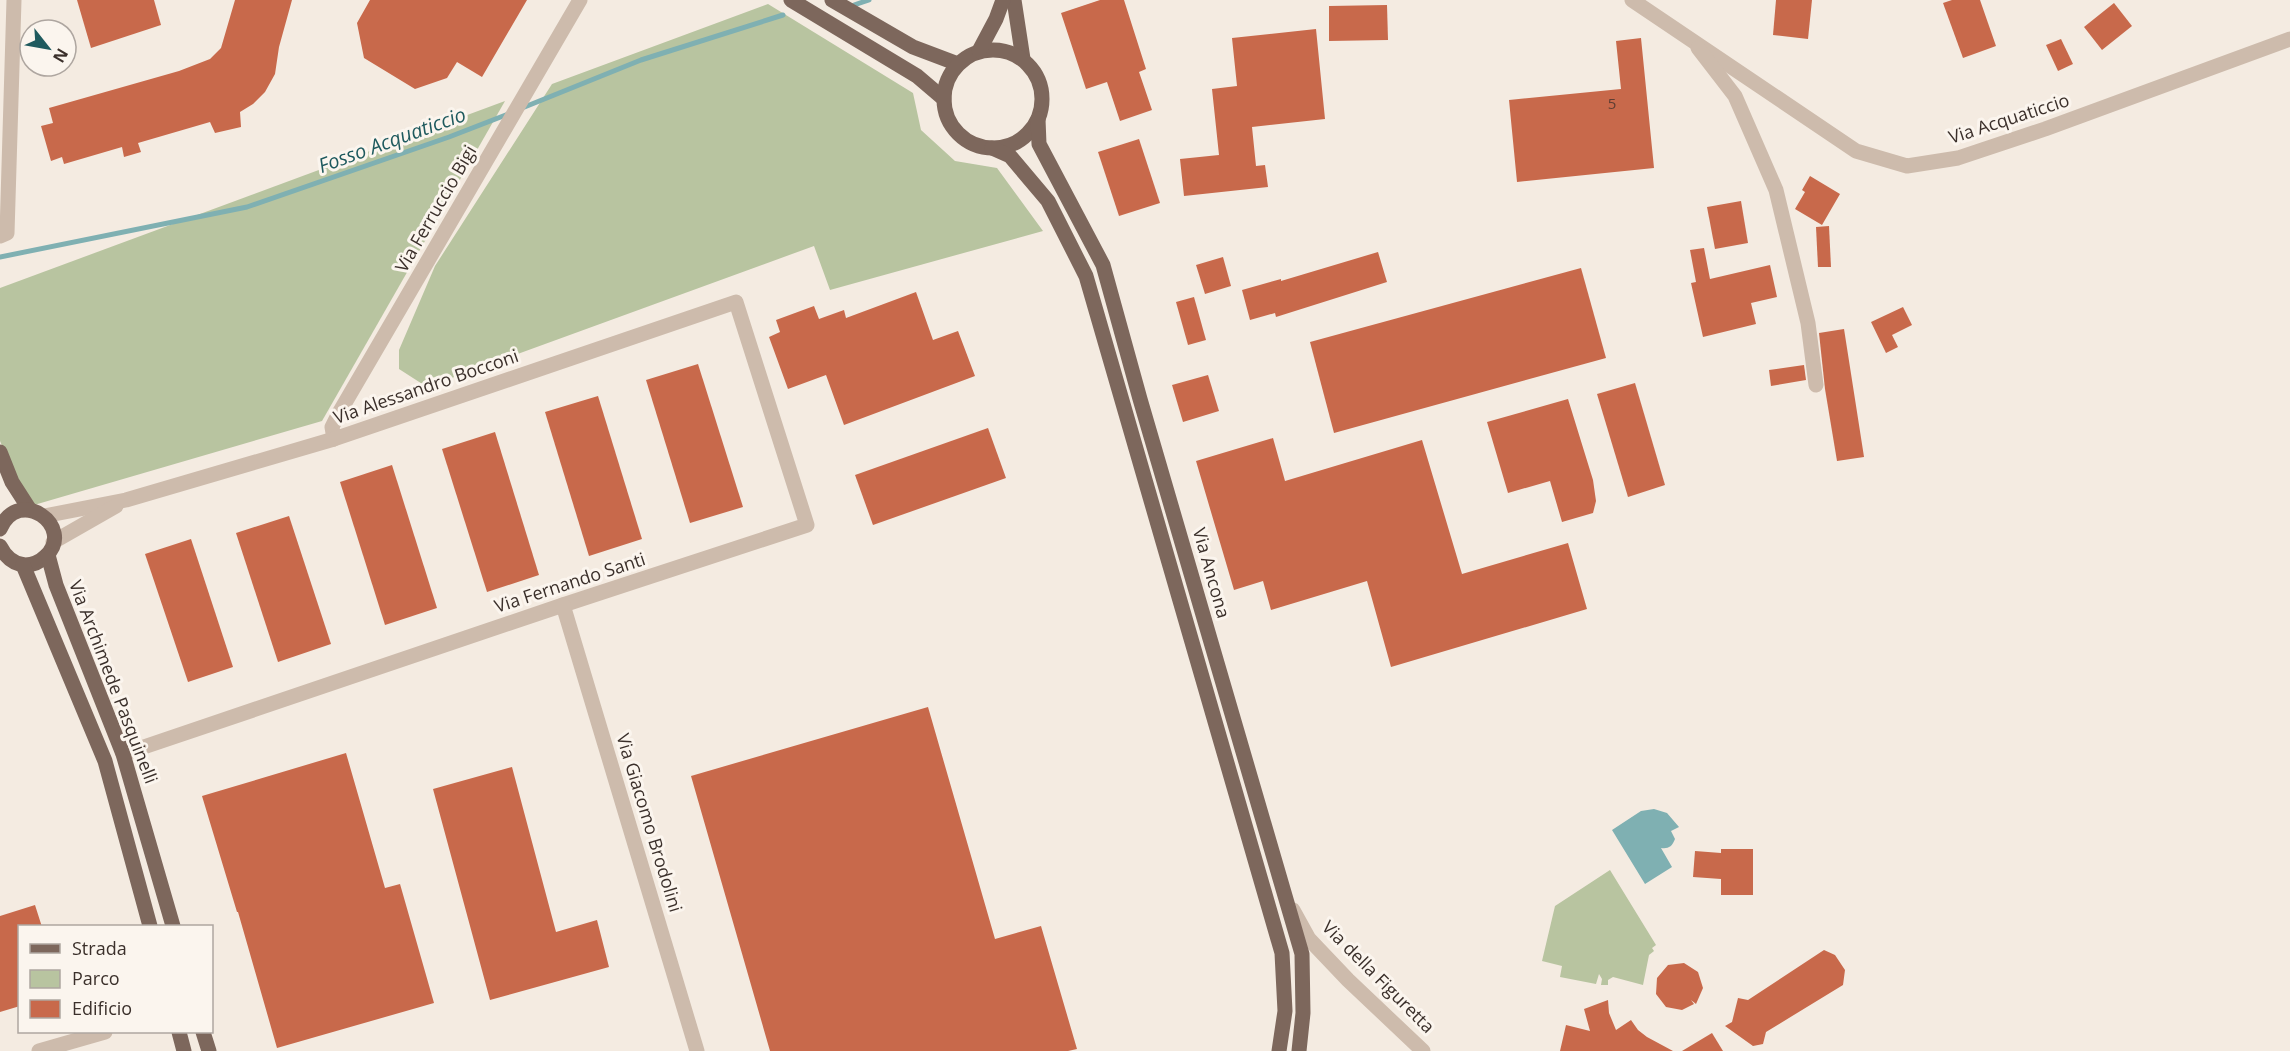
<svg xmlns="http://www.w3.org/2000/svg" width="2290" height="1051" font-family="'Open Sans',sans-serif">
<style>
.green{fill:#b8c4a0}
.water{fill:#7fb0b2}
.lines{fill:none;stroke-linecap:round;stroke-linejoin:round}
.stream{stroke:#7fb0b2;stroke-width:5}
.building{fill:#c8694b}
.minor{stroke:#cdbbac;stroke-width:15}
.major{stroke:#7d675c;stroke-width:15}
.labels{text-anchor:middle;stroke-width:6;stroke-linejoin:round;paint-order:stroke}
.number-label{font-size:15px;fill:#5e3e33}
.street-label{font-size:18px;fill:#3b302b;stroke:#fbf5ee}
.water-label{font-size:20px;font-style:italic;fill:#1f5a5e;stroke:#fbf5ee}
</style>
<rect width="100%" height="100%" fill="#f4ebe1"/>
<g class="green">
<polygon points="768,4 913,93 921,130 955,161 997,168 1043,231 830,290 814,246 427,387 399,369 399,350 435,266 552,84"/>
<polygon points="505,101 322,421 34,505 11,468 0,441 0,288"/>
<polygon points="1610,870 1656,945 1652,948 1654,951 1649,955 1643,985 1613,977 1608,980 1608,985 1601,985 1602,979 1599,974 1596,984 1560,977 1562,966 1542,961 1555,906"/>
</g>
<path class="water" d="M1654,809L1667,813L1679,827L1671,831L1675,839C1672,847 1668,849 1661,848L1672,867L1645,884L1612,830L1641,811Z"/>
<g class="lines">
<g class="stream">
<polyline points="854,5 869,0"/>
<polyline points="522,108 641,60 783,15"/>
<polyline points="0,257 247,207 449,137 511,113"/>
</g>
</g>
<g class="building">
<polygon points="77,0 154,0 161,25 91,48"/>
<polygon points="235,0 292,0 279,47 275,74 265,92 253,104 240,112 241,127 215,133 210,122 138,143 141,152 124,157 122,147 64,164 62,157 51,161 41,126 53,123 49,108 179,71 210,59 221,48"/>
<polygon points="370,0 527,0 482,77 457,62 447,78 415,89 364,58 357,23"/>
<polygon points="1100,0 1124,0 1146,69 1139,72 1152,110 1120,121 1107,82 1086,89 1061,13"/>
<polygon points="1776,0 1812,0 1808,39 1773,35"/>
<polygon points="1952,0 1980,0 1996,46 1963,58 1943,3"/>
<polygon points="2114,3 2132,26 2102,50 2084,27"/>
<polygon points="1387,5 1388,40 1329,41 1329,6"/>
<polygon points="1316,29 1325,119 1252,127 1256,166 1265,165 1268,187 1184,196 1180,159 1219,155 1212,89 1237,86 1232,38"/>
<polygon points="1641,38 1654,168 1517,182 1509,100 1621,89 1616,41"/>
<polygon points="2061,39 2073,64 2058,71 2046,45"/>
<polygon points="1139,139 1160,203 1119,216 1098,152"/>
<polygon points="1810,176 1840,194 1822,225 1795,209 1805,192 1802,190"/>
<polygon points="1741,201 1748,243 1715,249 1707,207"/>
<polygon points="1829,226 1831,267 1818,267 1816,227"/>
<polygon points="1704,248 1710,279 1770,265 1777,297 1751,303 1756,324 1703,337 1691,283 1696,282 1690,250"/>
<polygon points="1378,252 1387,282 1276,317 1275,313 1250,320 1242,290 1281,279 1281,281"/>
<polygon points="1223,257 1231,286 1205,294 1196,265"/>
<polygon points="1581,268 1606,358 1334,433 1310,342"/>
<polygon points="916,292 933,340 958,331 975,376 844,425 826,375 788,389 769,337 780,332 776,320 814,306 819,319 844,310 846,318"/>
<polygon points="1194,297 1206,340 1188,345 1176,302"/>
<polygon points="1903,307 1912,325 1892,335 1898,347 1886,353 1871,322"/>
<polygon points="1844,329 1864,457 1837,461 1825,389 1819,333"/>
<polygon points="698,364 743,507 690,523 646,380"/>
<polygon points="1804,365 1806,380 1771,386 1769,370"/>
<polygon points="1208,375 1219,411 1183,422 1172,385"/>
<polygon points="1635,383 1665,485 1628,497 1597,394"/>
<polygon points="598,396 642,539 589,556 545,412"/>
<polygon points="1568,399 1593,480 1596,501 1593,513 1562,522 1550,481 1508,493 1487,422"/>
<polygon points="988,428 1006,478 873,525 855,475"/>
<polygon points="495,432 539,575 487,592 442,449"/>
<polygon points="1273,438 1285,481 1422,440 1462,574 1568,543 1587,609 1391,667 1367,581 1271,610 1263,581 1234,590 1196,461"/>
<polygon points="392,465 437,608 385,625 340,482"/>
<polygon points="289,516 331,644 278,662 236,533"/>
<polygon points="191,539 233,667 188,682 145,554"/>
<polygon points="928,707 995,939 1041,926 1077,1049 1068,1051 770,1051 691,776"/>
<polygon points="346,753 385,888 400,884 434,1003 277,1048 238,912 237,912 202,796"/>
<polygon points="512,767 556,932 597,920 609,967 490,1000 433,789"/>
<polygon points="1721,849 1753,849 1753,895 1721,895 1721,879 1693,877 1695,851 1721,853"/>
<polygon points="35,905 42,927 20,927 20,1006 0,1012 0,916"/>
<polygon points="1824,950 1835,955 1845,970 1843,985 1766,1032 1763,1044 1753,1046 1725,1026 1732,1022 1738,998 1748,1000"/>
<polygon points="1684,963 1698,972 1703,988 1696,1004 1691,1000 1694,1004 1682,1010 1666,1007 1656,994 1657,978 1668,965"/>
<polygon points="1608,1000 1609,1013 1616,1030 1631,1020 1638,1030 1647,1037 1673,1051 1560,1051 1566,1025 1590,1031 1584,1009"/>
<polygon points="1712,1033 1723,1051 1682,1051"/>
</g>
<g class="lines">
<g class="minor">
<polyline points="1632,0 1856,151 1907,166 1958,158 2045,129 2290,39"/>
<polyline points="1698,48 1735,96 1776,190 1808,323 1816,385"/>
<polyline points="0,236 7,233 14,0"/>
<polyline points="334,439 332,427 339,413 580,0"/>
<polyline points="44,516 126,500 334,439 736,302 807,525 563,605 123,754"/>
<polyline points="53,542 116,506"/>
<polyline points="563,605 697,1051"/>
<polyline points="1293,910 1309,939 1348,980 1423,1051"/>
<polyline points="39,1051 105,1032"/>
</g>
<g class="major">
<polyline points="791,0 917,76 944,99"/>
<polyline points="832,0 913,47 958,64"/>
<polyline points="1014,0 1023,59"/>
<circle cx="993" cy="99" r="49"/>
<polyline points="979,51 996,19 1003,0"/>
<polyline points="1038,119 1039,144 1103,265 1140,399 1302,954 1303,1013 1299,1051"/>
<polyline points="992,148 1010,156 1048,201 1086,276 1282,953 1285,1011 1279,1051"/>
<polyline points="0,452 12,482 30,510"/>
<path d="M0,529C19,485 76,527 46,556C40,562 33,565 25,565C12,564 5,556 0,546"/>
<polyline points="48,555 56,585 123,754 173,926"/>
<polyline points="23,565 105,761 150,926"/>
<polyline points="179,1032 184,1051"/>
<polyline points="203,1032 209,1051"/>
</g>
</g>
<g class="labels">
<g class="number-label">
<text x="1612" y="109">5</text>
</g>
<g class="street-label">
<text transform="translate(2009 119) rotate(-18)" y="6">Via Acquaticcio</text>
<text transform="translate(436 209) rotate(-60)" y="6">Via Ferruccio Bigi</text>
<text transform="translate(426 387) rotate(-19)" y="6">Via Alessandro Bocconi</text>
<text transform="translate(1211 573) rotate(74)" y="6">Via Ancona</text>
<text transform="translate(570 583) rotate(-18)" y="6">Via Fernando Santi</text>
<text transform="translate(113 682) rotate(69)" y="6">Via Archimede Pasquinelli</text>
<text transform="translate(649 823) rotate(73)" y="6">Via Giacomo Brodolini</text>
<text transform="translate(1378 977) rotate(45)" y="6">Via della Figuretta</text>
</g>
<g class="water-label">
<text transform="translate(392 140) rotate(-20)" y="7">Fosso Acquaticcio</text>
</g>
</g>
<rect x="18" y="925" width="195" height="108" fill="#fbf5ee" stroke="#aea6a0" stroke-width="1.5"/>
<rect x="30" y="944" width="30" height="9" fill="#7d675c" stroke="#aea6a0" stroke-width="1.5"/>
<text x="72" y="955" font-size="18" fill="#3b302b">Strada</text>
<rect x="30" y="970" width="30" height="18" fill="#b8c4a0" stroke="#aea6a0" stroke-width="1.5"/>
<text x="72" y="985" font-size="18" fill="#3b302b">Parco</text>
<rect x="30" y="1000" width="30" height="18" fill="#c8694b" stroke="#aea6a0" stroke-width="1.5"/>
<text x="72" y="1015" font-size="18" fill="#3b302b">Edificio</text>
<g transform="translate(48 48) rotate(121)"><circle r="28" fill="#fbf5ee" stroke="#aea6a0" stroke-width="1.5"/>
<path d="M0-4.5L10 22L0 15L-10 22Z" fill="#1f5a5e"/>
<text y="-9" font-size="16" font-weight="bold" text-anchor="middle" fill="#3b302b">N</text>
</g>
</svg>
